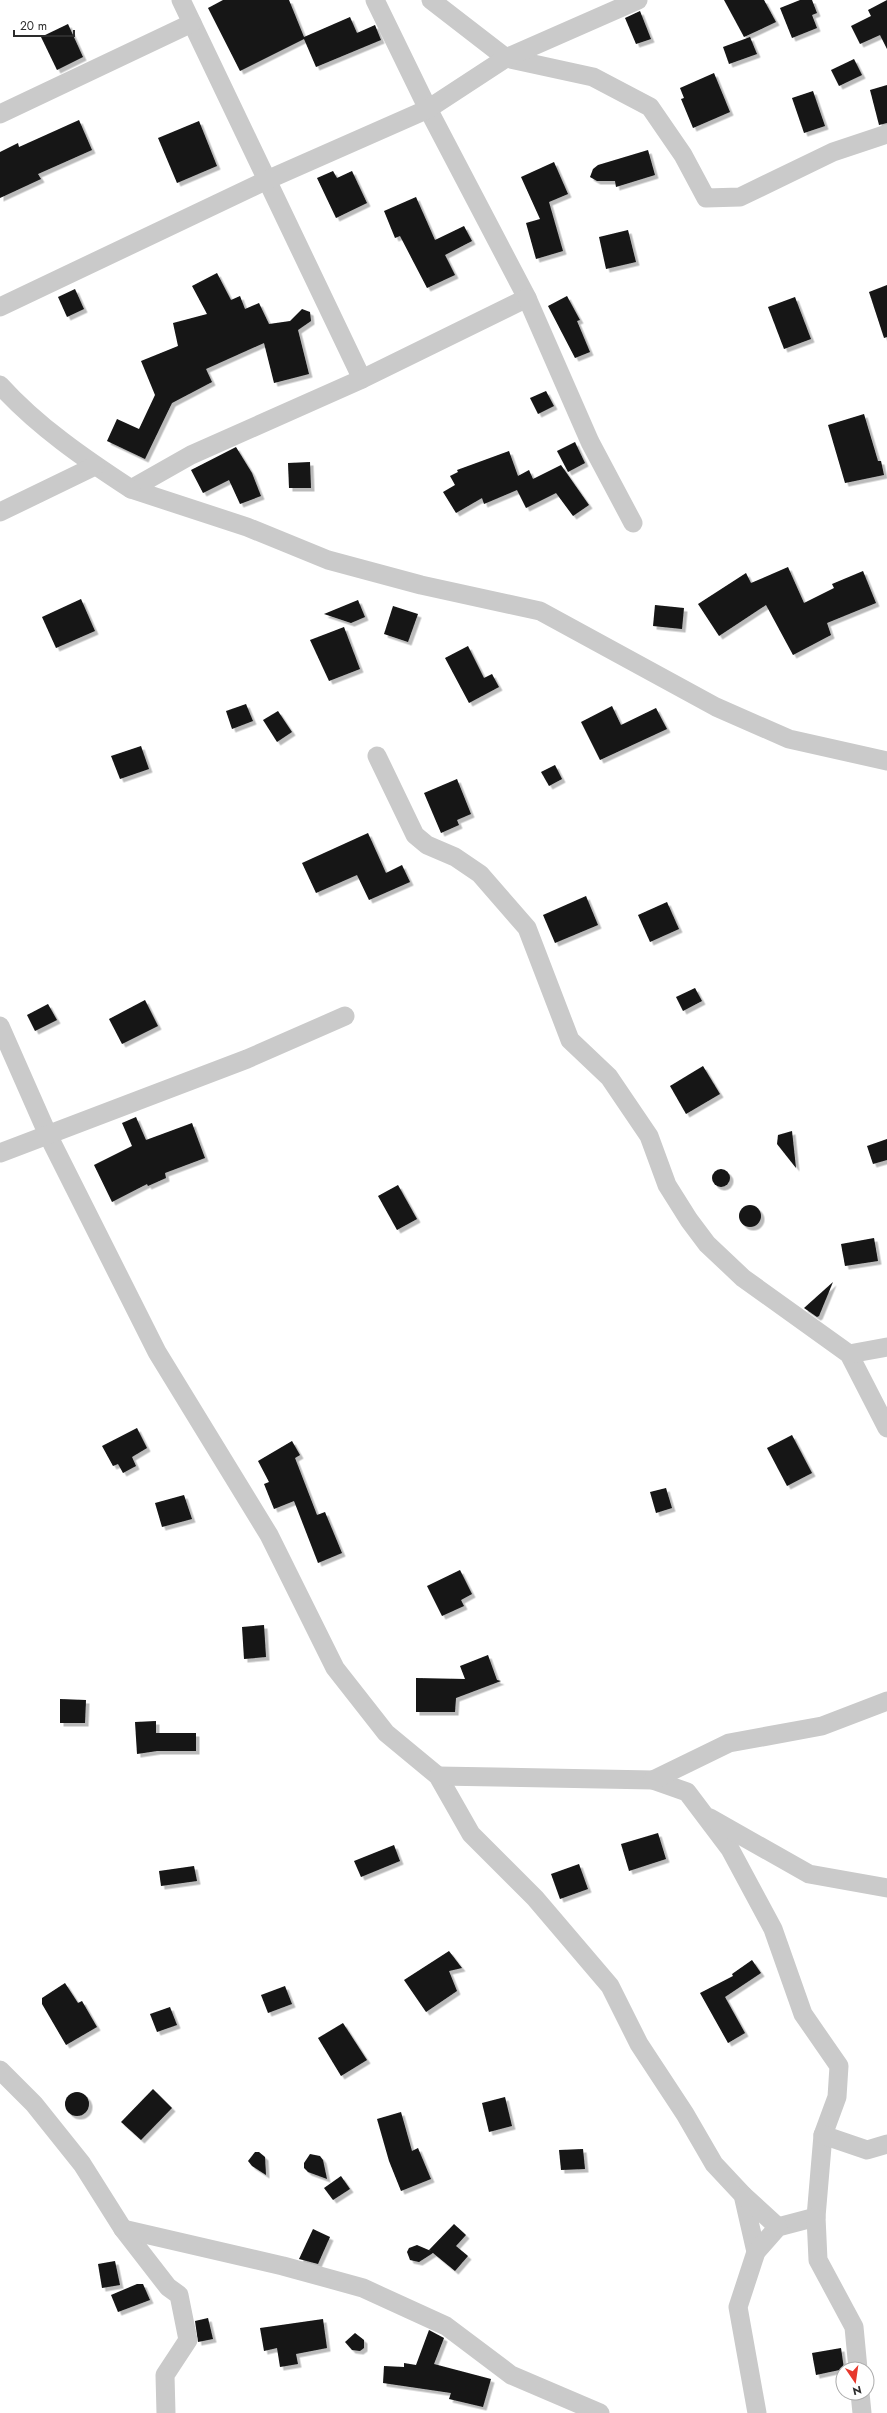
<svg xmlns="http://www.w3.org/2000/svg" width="887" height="2413" font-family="Jost,sans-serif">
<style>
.building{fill:#141414;filter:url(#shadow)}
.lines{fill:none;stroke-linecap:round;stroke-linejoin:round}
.minor{stroke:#cacaca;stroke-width:19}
</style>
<defs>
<filter id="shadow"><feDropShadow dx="3.5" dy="3.5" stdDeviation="0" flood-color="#0004"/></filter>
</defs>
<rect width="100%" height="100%" fill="#fff"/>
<g class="building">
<polygon points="223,0 289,0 304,37 350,17 357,33 375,25 381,40 316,67 304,39 240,71 208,8"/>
<polygon points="724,0 764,0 776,22 744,37"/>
<polygon points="800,0 812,0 817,13 812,15 817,28 792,38 780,8"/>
<polygon points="887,0 887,49 880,35 860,44 851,26 871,16 868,10"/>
<polygon points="640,11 651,39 636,44 625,18"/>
<polygon points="68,24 83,57 57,70 41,37"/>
<polygon points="750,37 757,54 729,64 723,47"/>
<polygon points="854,59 862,75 839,86 831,70"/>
<polygon points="714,73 730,112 693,128 681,99 684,98 680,88"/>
<polygon points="887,85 887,123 879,125 870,90"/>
<polygon points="813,91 825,126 804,133 792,98"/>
<polygon points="79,120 92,150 38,174 41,179 0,198 0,152 18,143 19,147"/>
<polygon points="199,121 217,166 177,183 158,138"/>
<polygon points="648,150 655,175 616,187 615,181 597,181 590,177 593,169 598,165"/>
<polygon points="554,162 568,194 549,202 563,251 536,259 526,223 540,219 521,177"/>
<polygon points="333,171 337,178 352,171 367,203 336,218 317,178"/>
<polygon points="416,197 435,240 464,226 472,241 445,255 455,275 427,288 400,236 395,238 384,211"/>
<polygon points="628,230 636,262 606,269 599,237"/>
<polygon points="217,273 231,300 240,296 245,309 259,303 269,324 290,321 302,309 310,312 311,321 298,330 309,374 274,383 264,343 206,369 212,382 172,403 145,459 107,441 117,419 139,429 155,395 141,361 178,346 173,323 207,314 192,286"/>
<polygon points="887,285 887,337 884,338 869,292"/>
<polygon points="75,289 84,309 67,317 58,297"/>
<polygon points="567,296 580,320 577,321 590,352 575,358 548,306"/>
<polygon points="795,297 811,339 784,349 768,307"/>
<polygon points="546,391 554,406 538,414 530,398"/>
<polygon points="864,414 878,461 881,461 884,475 845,483 828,425"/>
<polygon points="575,442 585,463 568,472 557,451"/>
<polygon points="236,447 252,473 261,496 240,504 229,480 203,493 191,470"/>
<polygon points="509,451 518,476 529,470 533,479 561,465 589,505 573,516 556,493 526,508 517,490 484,504 482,498 456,513 443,492 455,485 450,476 458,472 457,470"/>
<polygon points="310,462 311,488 289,488 288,463"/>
<polygon points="788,567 804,603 834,588 832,584 863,571 876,603 827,623 831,635 793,655 766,605 719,636 698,604 746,573 751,583"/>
<polygon points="81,599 95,631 56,648 42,617"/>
<polygon points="358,600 365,617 351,623 324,614"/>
<polygon points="655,605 684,608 682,629 653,626"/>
<polygon points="393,606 418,614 408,642 384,634"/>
<polygon points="344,627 360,669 329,681 310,640"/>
<polygon points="468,646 484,678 492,674 499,687 469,703 445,658"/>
<polygon points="246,704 253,721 232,729 226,711"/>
<polygon points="612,706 621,725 656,708 667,729 600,760 581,722"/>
<polygon points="278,711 292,732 277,742 263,720"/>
<polygon points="141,746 149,769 120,779 111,756"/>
<polygon points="555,765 562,779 549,786 541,772"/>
<polygon points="457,779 471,814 457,820 459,825 441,833 424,793"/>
<polygon points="368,833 386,873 402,865 410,882 369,900 357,875 316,893 302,863"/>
<polygon points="586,896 598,925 555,943 543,915"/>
<polygon points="667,902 679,929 650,942 638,915"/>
<polygon points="695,988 702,1001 683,1011 676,997"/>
<polygon points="145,1000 158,1026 122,1044 109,1019"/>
<polygon points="48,1004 57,1020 35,1031 27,1015"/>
<polygon points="703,1066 720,1094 686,1114 670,1086"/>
<polygon points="136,1117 146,1140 192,1123 205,1158 165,1173 166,1178 148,1186 147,1184 112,1202 94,1165 132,1146 122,1123"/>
<polygon points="792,1131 796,1168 777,1144 778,1135"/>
<polygon points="887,1139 887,1160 873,1164 867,1146"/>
<circle cx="721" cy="1178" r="9"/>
<polygon points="398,1185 417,1219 397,1230 378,1196"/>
<circle cx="750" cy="1216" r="11"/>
<polygon points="874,1238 878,1261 845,1266 841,1244"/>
<polygon points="833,1282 819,1316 817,1317 804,1308"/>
<polygon points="137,1428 147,1448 132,1457 136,1466 123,1473 118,1464 113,1466 102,1446"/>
<polygon points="792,1435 812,1473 787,1486 767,1448"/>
<polygon points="292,1441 300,1455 295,1458 317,1515 325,1512 342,1553 318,1563 294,1501 274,1509 264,1484 269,1482 258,1461"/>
<polygon points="666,1488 672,1508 656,1513 650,1492"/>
<polygon points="184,1495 192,1519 162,1527 155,1503"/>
<polygon points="460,1570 472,1594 461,1600 464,1606 442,1616 427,1586"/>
<polygon points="264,1625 266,1657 244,1659 242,1627"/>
<polygon points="488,1655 497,1680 501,1681 456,1698 455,1712 416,1712 416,1678 465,1679 460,1666"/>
<polygon points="60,1699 86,1700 85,1723 60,1723"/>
<polygon points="156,1721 156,1733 196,1733 196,1751 157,1751 137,1754 135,1722"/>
<polygon points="658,1833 666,1859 629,1871 621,1844"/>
<polygon points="394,1845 400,1861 361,1877 354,1861"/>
<polygon points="579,1864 588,1889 560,1899 551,1874"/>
<polygon points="194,1866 197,1881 161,1886 159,1871"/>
<polygon points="449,1951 462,1968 449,1971 457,1991 426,2012 404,1980"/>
<polygon points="752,1960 761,1973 725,1997 745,2033 728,2043 700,1993 733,1976 732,1974"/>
<polygon points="65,1983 78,2003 82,2001 97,2027 66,2045 42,2004 42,1998"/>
<polygon points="285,1986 292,2004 268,2013 261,1995"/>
<polygon points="170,2007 177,2025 157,2032 150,2014"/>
<polygon points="343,2023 367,2060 341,2076 318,2038"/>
<polygon points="153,2089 172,2108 141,2140 121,2122"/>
<circle cx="77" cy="2104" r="12"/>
<polygon points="505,2097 512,2126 489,2132 482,2103"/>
<polygon points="401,2112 412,2151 418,2148 431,2179 401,2191 389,2161 377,2119"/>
<polygon points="583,2149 585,2169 561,2170 559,2150"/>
<polygon points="255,2152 259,2152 265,2157 266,2175 252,2166 248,2161"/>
<polygon points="310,2154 320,2156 323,2160 327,2179 308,2172 304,2168 304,2163"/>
<polygon points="341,2176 350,2189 333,2200 324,2188"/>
<polygon points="454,2224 466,2235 456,2246 468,2256 455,2271 433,2253 419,2262 410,2260 407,2252 409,2248 417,2245 431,2251 429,2250"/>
<polygon points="313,2229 330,2237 318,2264 299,2259"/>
<polygon points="115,2261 120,2285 102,2288 98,2264"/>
<polygon points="137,2284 143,2284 150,2300 118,2312 111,2295"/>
<polygon points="208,2318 213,2339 198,2342 195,2321"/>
<polygon points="323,2319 327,2348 296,2354 298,2364 280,2367 277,2348 264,2351 260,2328"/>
<polygon points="429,2330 444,2338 434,2364 491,2379 483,2407 449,2399 451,2393 383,2383 384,2366 404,2367 404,2363 416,2365"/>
<polygon points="355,2333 364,2340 364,2348 360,2351 352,2350 345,2342"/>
<polygon points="841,2348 844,2369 816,2375 812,2353"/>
</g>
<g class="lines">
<g class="minor">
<polyline points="181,0 362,379"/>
<polyline points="375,0 428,109 527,298 362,379 191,455 131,489 247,527 328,560 421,585 540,611 716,707 789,739 887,761"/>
<polyline points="431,0 506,58 593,77 650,107 683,155 706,198 740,197 833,152 887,134"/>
<polyline points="0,114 192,23"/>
<polyline points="527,298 590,442 633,523"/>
<polyline points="0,307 267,180 428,109 506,58 638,0"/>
<path d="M0,385C37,426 85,459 131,489"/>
<polyline points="0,512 95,466"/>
<polyline points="377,756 415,835 427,845 455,857 480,874 527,928 570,1040 609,1077 649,1136 667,1185 689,1220 707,1244 743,1278 849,1354 887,1428"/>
<polyline points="0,1026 48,1135 157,1352 269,1535 335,1668 386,1733 438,1776 471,1834 535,1898 610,1986 639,2044 685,2114 714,2164 743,2195 756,2252"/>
<polyline points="0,1153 247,1059 345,1016"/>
<polyline points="849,1354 887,1347"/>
<polyline points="438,1776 653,1780 687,1792 730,1849 773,1929 803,2014 839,2066 837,2097 823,2135 816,2217 778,2227 756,2252 738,2307 757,2413"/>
<polyline points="653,1780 729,1743 822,1726 887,1701"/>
<polyline points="710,1818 809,1874 887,1888"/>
<polyline points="0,2070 34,2104 82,2164 123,2229 168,2287 179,2295 188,2340 165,2375 166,2413"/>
<polyline points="823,2135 867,2150 887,2144"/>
<polyline points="743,2195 778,2227"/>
<polyline points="816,2217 818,2260 854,2327 858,2369"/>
<polyline points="123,2229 283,2266 363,2288 446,2326 511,2375 600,2413"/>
<polyline points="860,2393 862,2413"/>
</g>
</g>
<g transform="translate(855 2381) rotate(167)"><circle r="19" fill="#ffffff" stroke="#ababab"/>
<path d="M0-3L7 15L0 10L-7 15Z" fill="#e7382d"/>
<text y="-6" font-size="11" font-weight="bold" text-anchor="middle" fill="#2d2d2d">N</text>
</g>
<path d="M14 30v6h60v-6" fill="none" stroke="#2d2d2d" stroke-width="2"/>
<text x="20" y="30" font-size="12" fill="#2d2d2d" stroke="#ffffff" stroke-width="3" paint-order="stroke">20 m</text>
</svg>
